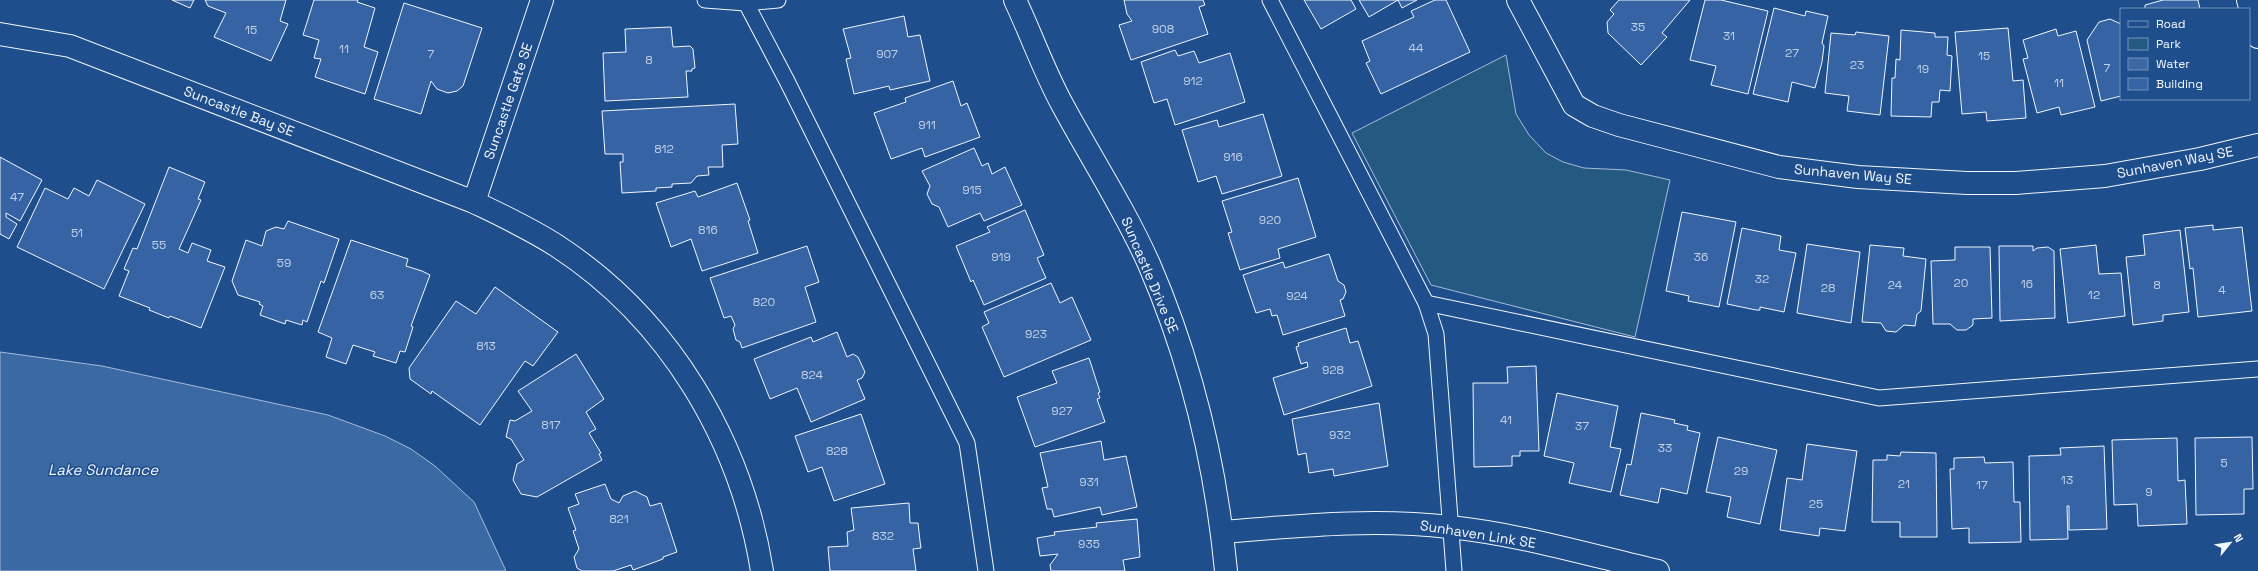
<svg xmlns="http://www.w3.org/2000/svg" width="2258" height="571" font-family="'Space Grotesk',sans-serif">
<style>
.green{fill:#245a82;stroke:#a8bbd7}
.water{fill:#3b69a3;stroke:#a8bbd7}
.building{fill:#3563a3;stroke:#f2f6ff}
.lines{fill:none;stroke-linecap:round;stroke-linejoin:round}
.service-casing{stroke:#f2f6ff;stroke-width:17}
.minor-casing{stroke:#f2f6ff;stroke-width:24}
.service{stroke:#1f4e8c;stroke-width:15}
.minor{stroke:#1f4e8c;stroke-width:22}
.labels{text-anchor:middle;stroke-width:3;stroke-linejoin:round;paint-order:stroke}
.number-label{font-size:12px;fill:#c3d1e8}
.street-label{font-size:14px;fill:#f2f6ff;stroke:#1f4e8c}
.water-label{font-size:15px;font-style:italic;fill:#f2f6ff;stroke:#1f4e8c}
</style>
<rect width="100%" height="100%" fill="#1f4e8c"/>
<polygon class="green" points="1506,55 1516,114 1529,135 1546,153 1563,162 1584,168 1626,170 1670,180 1635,337 1431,285 1352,133"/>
<polygon class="water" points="0,352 102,366 328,415 385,436 411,449 435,466 474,502 506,571 0,571"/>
<g class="building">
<polygon points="172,0 194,0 190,8"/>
<polygon points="205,0 286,0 280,21 288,24 271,61 214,37 226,13 208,6"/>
<polygon points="314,0 358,0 357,2 375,8 364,47 378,52 365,94 315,77 321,59 314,58 319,40 303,35"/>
<polygon points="1124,0 1203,0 1205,5 1199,7 1208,34 1131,60 1119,25 1132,21 1127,14"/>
<polygon points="1304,0 1351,0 1356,9 1321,29"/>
<polygon points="1359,0 1417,0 1402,8 1398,0 1369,17"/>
<polygon points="1435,0 1446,0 1470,52 1381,94 1366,63 1370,61 1362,41 1414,17 1411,11"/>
<polygon points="1619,0 1690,0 1662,33 1667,37 1641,65 1608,33 1607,22 1614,14 1610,10"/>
<polygon points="1705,0 1721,0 1768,11 1748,94 1711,85 1716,66 1690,60"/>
<polygon points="2163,0 2198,0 2200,9 2145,9 2145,5"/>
<polygon points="404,3 482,28 463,86 457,91 448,93 437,89 431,81 421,114 374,99"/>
<polygon points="1774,8 1805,16 1806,11 1828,16 1822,43 1824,46 1822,62 1815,88 1792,82 1788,102 1753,94"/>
<polygon points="904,16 908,37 920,35 930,81 890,90 889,86 854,94 846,59 851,58 843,29"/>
<polygon points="2110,19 2121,24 2121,96 2101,101 2087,40 2099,22"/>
<polygon points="671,27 673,47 690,46 693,49 695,68 692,69 692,71 686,71 688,97 605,101 603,53 626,52 625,29"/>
<polygon points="2008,28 2013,81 2023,80 2026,118 1987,121 1986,112 1962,114 1955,32"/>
<polygon points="2056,29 2058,36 2076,31 2095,107 2061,115 2059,107 2037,113 2023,59 2028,58 2023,40"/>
<polygon points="1901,30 1935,33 1935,37 1948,37 1947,55 1952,56 1950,91 1940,90 1939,102 1932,102 1931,117 1891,116 1892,78 1895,78 1896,59 1900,60"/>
<polygon points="1856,32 1889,36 1880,115 1847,111 1849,96 1825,93 1831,33 1855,35"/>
<polygon points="1175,50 1178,56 1194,51 1199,63 1230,53 1245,102 1175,125 1167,99 1154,103 1141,62"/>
<polygon points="953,81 961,106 967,103 980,137 925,157 922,148 891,159 874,113 906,102 905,98"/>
<polygon points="735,104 738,144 722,145 723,167 708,167 709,175 697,176 691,183 672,184 672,187 656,188 656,191 622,193 620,162 623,162 623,154 605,154 602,111"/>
<polygon points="1263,114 1282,176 1222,194 1216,176 1198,182 1182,130 1217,120 1219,127"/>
<polygon points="974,148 982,166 988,163 992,174 1005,167 1022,205 984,221 980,213 948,227 939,207 932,204 927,194 930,186 922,171"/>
<polygon points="0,157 42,180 20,221 6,213 6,217 17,224 9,239 0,234"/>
<polygon points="169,167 205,182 198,199 201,200 179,249 188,253 192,243 211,250 207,261 225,267 201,328 170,316 169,318 149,310 150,308 119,296 129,271 124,269 133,248 137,249"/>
<polygon points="1298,178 1316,237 1278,249 1280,258 1240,270 1228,233 1232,232 1222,201"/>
<polygon points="97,180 145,204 104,289 17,247 45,188 68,199 74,188 89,196"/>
<polygon points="737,183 750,220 748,221 758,253 702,271 691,239 671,247 656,203 695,191 698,197"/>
<polygon points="1025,210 1044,255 1037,258 1046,278 984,305 973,280 971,282 956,246 990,232 987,227"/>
<polygon points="1682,212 1736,222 1719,307 1688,301 1689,296 1666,291"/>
<polygon points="288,221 339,239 324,283 321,281 307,322 303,320 302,325 286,320 285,324 260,315 263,306 259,304 260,302 238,295 232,281 246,240 262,246 266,231 276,227 284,229"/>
<polygon points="2213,225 2213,230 2242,227 2252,311 2198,317 2193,268 2190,269 2185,228"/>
<polygon points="1742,228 1781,236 1779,250 1796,253 1784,312 1760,307 1760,310 1756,310 1727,304"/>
<polygon points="2180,230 2189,312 2163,315 2163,321 2133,325 2126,257 2145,255 2143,235"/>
<polygon points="351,240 408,259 406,266 422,271 430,275 411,326 413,327 405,352 400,351 396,363 373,356 375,352 353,345 346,364 326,357 332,338 318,332"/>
<polygon points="1807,244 1860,252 1851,323 1797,313"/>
<polygon points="1870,245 1904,248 1903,256 1926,259 1921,311 1917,314 1915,326 1904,325 1896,332 1886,331 1881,323 1862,322"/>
<polygon points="2096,245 2099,274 2121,273 2125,316 2068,323 2060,249"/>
<polygon points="807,246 819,282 805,287 816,322 742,348 740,342 736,340 733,329 735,325 731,316 724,318 710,278"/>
<polygon points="1999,246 2033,246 2033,251 2037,248 2048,247 2054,251 2055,318 2000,321"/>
<polygon points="1955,247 1990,247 1992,318 1973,319 1973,325 1966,330 1957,330 1950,324 1933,324 1931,261 1955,260"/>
<polygon points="1329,254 1338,281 1344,285 1346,292 1343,299 1340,300 1345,316 1283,335 1277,315 1272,316 1270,309 1256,313 1243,275 1283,262 1285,268"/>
<polygon points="1051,283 1060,303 1072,297 1091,340 1004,377 982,327 989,323 984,312"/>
<polygon points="495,287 558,332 533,366 525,361 480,425 432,391 431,394 410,379 409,368 456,301 476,314"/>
<polygon points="1346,328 1350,343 1358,341 1372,386 1284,415 1273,378 1308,367 1307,362 1301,364 1296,347 1299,346 1298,343"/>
<polygon points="837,332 847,357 853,354 858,357 865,372 862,378 857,380 865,399 811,422 797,388 770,399 754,359 811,337 813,342"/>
<polygon points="576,354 604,399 586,412 596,429 589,433 601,453 599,454 602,460 537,497 521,494 513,480 517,464 524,460 511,439 506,437 510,420 515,421 532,411 518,391"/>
<polygon points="1089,358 1100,392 1098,393 1100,398 1097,399 1105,422 1035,447 1017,397 1057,383 1052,371"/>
<polygon points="1536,366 1539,451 1520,451 1520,456 1512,456 1512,466 1474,467 1473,383 1508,383 1507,367"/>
<polygon points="1557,393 1618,406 1610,447 1621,449 1611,492 1569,483 1574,463 1544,456"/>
<polygon points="1379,403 1388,466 1334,476 1333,469 1309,473 1306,453 1298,455 1292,419"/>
<polygon points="1641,413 1675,420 1674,423 1688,426 1687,430 1700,433 1687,494 1661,488 1658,503 1620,495 1627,464 1631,465"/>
<polygon points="861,414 885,484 834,501 822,467 808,472 795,436"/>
<polygon points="1718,437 1777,450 1760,524 1727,517 1731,497 1706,492"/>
<polygon points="2252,437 2253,489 2244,489 2244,514 2196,515 2195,438"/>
<polygon points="2177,438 2178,481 2185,480 2187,524 2138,526 2137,504 2114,505 2112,440"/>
<polygon points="1101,441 1104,460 1126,456 1137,507 1102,515 1100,507 1054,517 1052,509 1047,509 1042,488 1048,487 1040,453"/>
<polygon points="1807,444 1857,451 1845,531 1820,528 1819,536 1780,530 1787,478 1802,480"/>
<polygon points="2104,446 2107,529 2069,530 2069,506 2067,506 2068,539 2030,540 2029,456 2061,455 2060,448"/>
<polygon points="1901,452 1936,453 1937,537 1900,537 1900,522 1872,522 1873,460 1887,460 1887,455 1900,456"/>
<polygon points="1984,457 1985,463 2013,462 2014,502 2020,502 2021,542 1969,543 1969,528 1952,529 1950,469 1954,469 1954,458"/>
<polygon points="605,484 611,499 619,503 623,496 635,491 647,497 650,506 661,503 677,552 663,557 663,559 633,570 631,565 613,571 582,571 577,568 574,557 579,549 573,531 576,530 568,508 579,504 575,494"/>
<polygon points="909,503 910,523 918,523 920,541 921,548 913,549 916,571 830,571 828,547 848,546 847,532 854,530 851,508"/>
<polygon points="1137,519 1140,557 1123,560 1125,571 1051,571 1050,565 1058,554 1040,556 1037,538 1055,535 1054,532 1097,527 1096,523"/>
</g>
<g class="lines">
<g class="service-casing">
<g id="service">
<polyline points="705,0 746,3 778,0"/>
<polyline points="1270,0 1426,303 1436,334 1454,571"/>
<polyline points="746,3 787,81 967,443 986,571"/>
<polyline points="1426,303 1879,398 2258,369"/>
</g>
</g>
<g class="minor-casing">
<g id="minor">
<path d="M1015,0C1031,34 1044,71 1062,104C1091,158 1124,208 1149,264C1191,361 1216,466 1226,571"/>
<polyline points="1518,0 1574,105 1593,116 1619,125 1779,167 1858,177 1967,183 2016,183 2105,176 2200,159 2258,145"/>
<polyline points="2248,0 2258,37"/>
<path d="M0,34L70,46L474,202C503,216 531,229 557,246C669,319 741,440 762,571"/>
<polyline points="474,202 542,0"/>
<path d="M1222,532C1298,526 1373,518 1449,527C1519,534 1589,555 1658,571"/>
</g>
</g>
<use href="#service" class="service"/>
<use href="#minor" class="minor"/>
</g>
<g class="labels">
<g class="number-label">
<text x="1638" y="31">35</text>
<text x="1163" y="33">908</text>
<text x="251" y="34">15</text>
<text x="1729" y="40">31</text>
<text x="1416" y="52">44</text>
<text x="344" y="53">11</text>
<text x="1792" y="57">27</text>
<text x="431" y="58">7</text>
<text x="887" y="58">907</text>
<text x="1984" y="60">15</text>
<text x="649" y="64">8</text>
<text x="1857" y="69">23</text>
<text x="2107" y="72">7</text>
<text x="1923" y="73">19</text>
<text x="1193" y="85">912</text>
<text x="2059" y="87">11</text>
<text x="927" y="129">911</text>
<text x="664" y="153">812</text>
<text x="1233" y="161">916</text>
<text x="972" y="194">915</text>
<text x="17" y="201">47</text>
<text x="1270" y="224">920</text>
<text x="708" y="234">816</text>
<text x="77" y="237">51</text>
<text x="159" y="249">55</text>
<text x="1001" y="261">919</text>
<text x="1701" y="261">36</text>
<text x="284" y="267">59</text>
<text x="1762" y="283">32</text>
<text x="1961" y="287">20</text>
<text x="2027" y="288">16</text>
<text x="1895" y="289">24</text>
<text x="2157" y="289">8</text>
<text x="1828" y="292">28</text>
<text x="2222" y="294">4</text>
<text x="377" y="299">63</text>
<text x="2094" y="299">12</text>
<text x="1297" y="300">924</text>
<text x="764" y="306">820</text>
<text x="1036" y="338">923</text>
<text x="486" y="350">813</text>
<text x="1333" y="374">928</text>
<text x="812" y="379">824</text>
<text x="1062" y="415">927</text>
<text x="1506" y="424">41</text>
<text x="551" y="429">817</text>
<text x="1582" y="430">37</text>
<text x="1340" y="439">932</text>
<text x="1665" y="452">33</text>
<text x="837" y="455">828</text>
<text x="2224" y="467">5</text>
<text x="1741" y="475">29</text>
<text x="2067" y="484">13</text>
<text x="1089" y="486">931</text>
<text x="1904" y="488">21</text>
<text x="1982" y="489">17</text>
<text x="2149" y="496">9</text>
<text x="1816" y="508">25</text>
<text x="619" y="523">821</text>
<text x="883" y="540">832</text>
<text x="1089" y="548">935</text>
</g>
<g class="street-label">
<text transform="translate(508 101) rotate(-71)" y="5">Suncastle Gate SE</text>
<text transform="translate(239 111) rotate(21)" y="5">Suncastle Bay SE</text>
<text transform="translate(2175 162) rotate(-11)" y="5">Sunhaven Way SE</text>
<text transform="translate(1853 174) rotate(5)" y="5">Sunhaven Way SE</text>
<text transform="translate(1150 275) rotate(67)" y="5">Suncastle Drive SE</text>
<text transform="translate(1478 534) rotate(9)" y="5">Sunhaven Link SE</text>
</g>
<g class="water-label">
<text x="103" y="475">Lake Sundance</text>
</g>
</g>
<rect x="2120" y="8" width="130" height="92" fill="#1f4e8c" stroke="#7391ba"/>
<rect x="2128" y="21" width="20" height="6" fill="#1f4e8c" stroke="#7391ba"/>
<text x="2156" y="28" font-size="12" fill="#f2f6ff">Road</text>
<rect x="2128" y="38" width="20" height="12" fill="#245a82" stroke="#7391ba"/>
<text x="2156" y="48" font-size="12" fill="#f2f6ff">Park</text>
<rect x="2128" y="58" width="20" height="12" fill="#3b69a3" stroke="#7391ba"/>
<text x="2156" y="68" font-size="12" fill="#f2f6ff">Water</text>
<rect x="2128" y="78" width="20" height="12" fill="#3563a3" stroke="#7391ba"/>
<text x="2156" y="88" font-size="12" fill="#f2f6ff">Building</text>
<g transform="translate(2230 543) rotate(60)" stroke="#1f4e8c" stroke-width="3" paint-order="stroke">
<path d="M0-3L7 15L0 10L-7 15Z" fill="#f2f6ff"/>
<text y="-6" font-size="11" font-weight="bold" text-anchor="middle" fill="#f2f6ff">N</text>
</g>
</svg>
